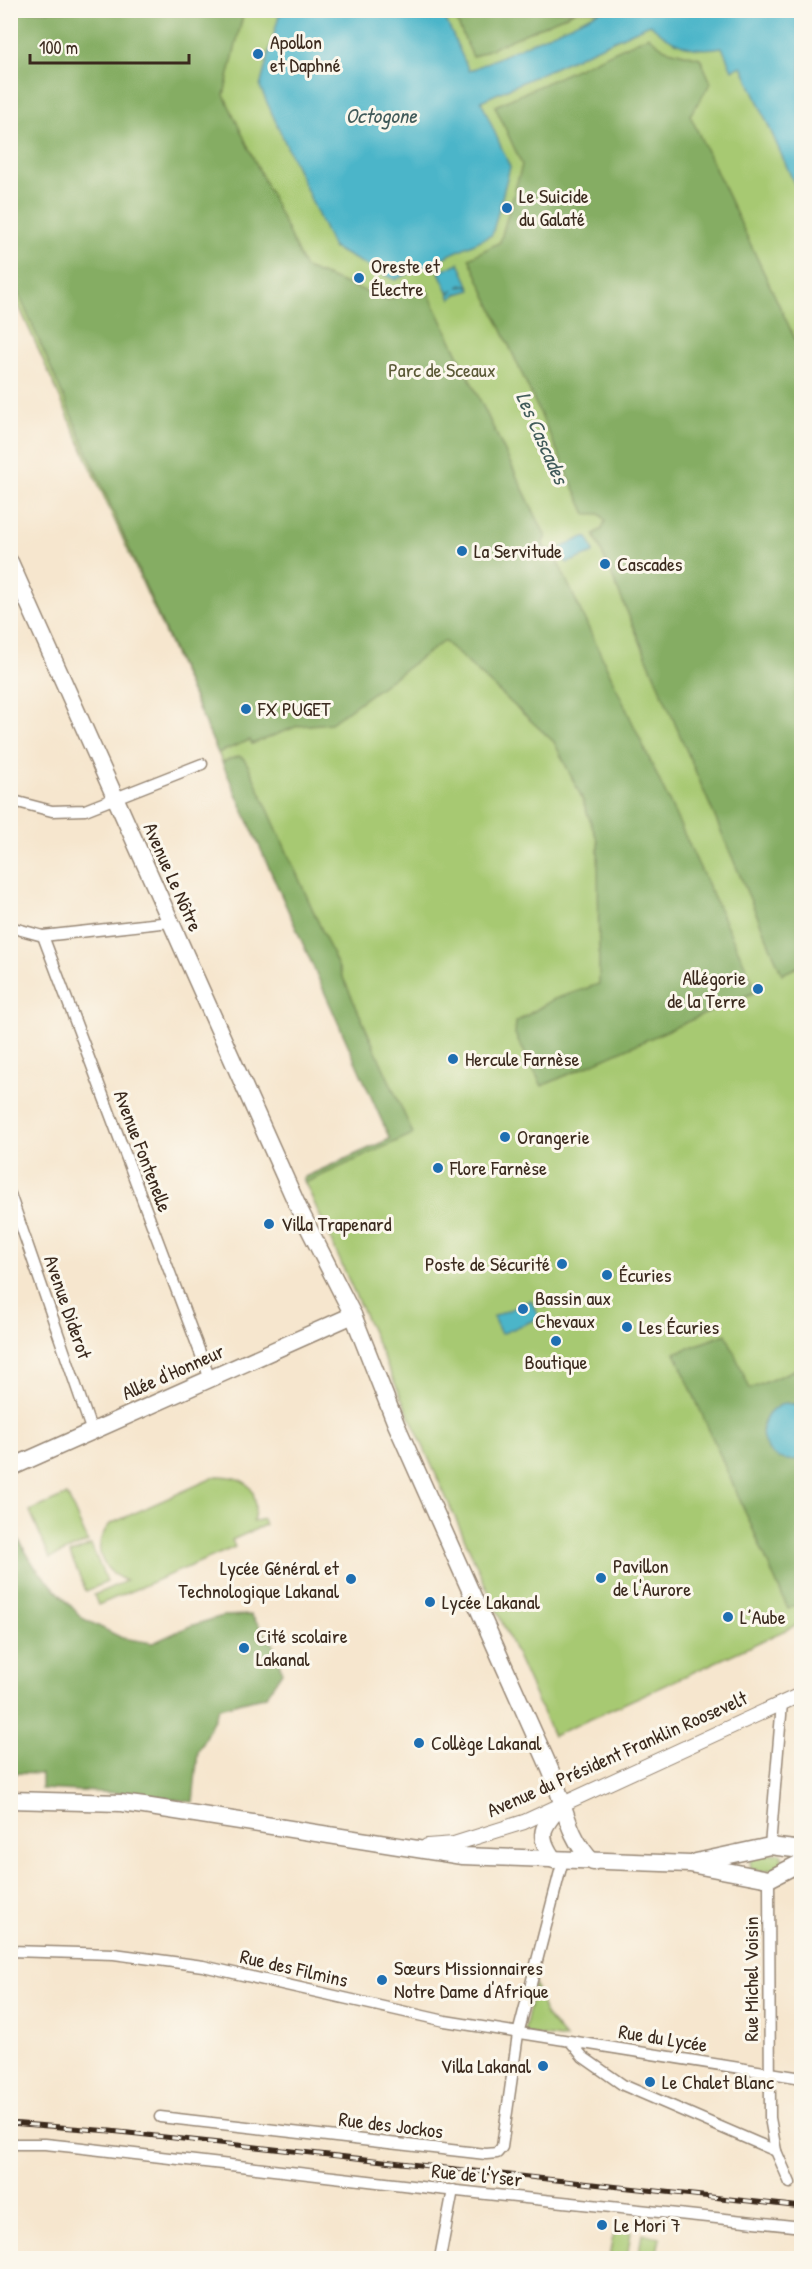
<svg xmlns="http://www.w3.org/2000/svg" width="812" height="2269" font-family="'Patrick Hand',sans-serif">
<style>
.green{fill:#a7c972;stroke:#717a48;stroke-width:1.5}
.forest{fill:#85ad64;stroke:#606c41;stroke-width:1.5}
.water{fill:#4bb5c9;stroke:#437074;stroke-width:1.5}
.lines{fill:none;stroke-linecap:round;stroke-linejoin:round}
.minor-casing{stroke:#988876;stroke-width:13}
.tertiary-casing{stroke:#988876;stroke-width:16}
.secondary-casing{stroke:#988876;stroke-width:19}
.minor{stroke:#fff;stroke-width:10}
.tertiary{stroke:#fff;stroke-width:14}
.secondary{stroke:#fff;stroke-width:16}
.rail-casing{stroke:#3b2a1e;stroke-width:5}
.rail{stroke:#fbf7ec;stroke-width:3;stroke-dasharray:9;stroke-linecap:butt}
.poi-dot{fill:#1f6fb2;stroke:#fbf7ec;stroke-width:2}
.labels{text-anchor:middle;stroke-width:6;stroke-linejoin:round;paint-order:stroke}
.poi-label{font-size:20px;fill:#3b2a1e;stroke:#fbf7ec;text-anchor:start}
.park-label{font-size:20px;fill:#5b5a37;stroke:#fbf7ec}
.street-label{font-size:20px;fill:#3b2a1e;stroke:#fbf7ec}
.water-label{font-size:21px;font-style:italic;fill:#415b5a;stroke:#fbf7ec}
</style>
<rect width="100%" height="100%" fill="#fbf7ec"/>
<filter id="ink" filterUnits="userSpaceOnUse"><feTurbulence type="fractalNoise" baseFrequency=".0167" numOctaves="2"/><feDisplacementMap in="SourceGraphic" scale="12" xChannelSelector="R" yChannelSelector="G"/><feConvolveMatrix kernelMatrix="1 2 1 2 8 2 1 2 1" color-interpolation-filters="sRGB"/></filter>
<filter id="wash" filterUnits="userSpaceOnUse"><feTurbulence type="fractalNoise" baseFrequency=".008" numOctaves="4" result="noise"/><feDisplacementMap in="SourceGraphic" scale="24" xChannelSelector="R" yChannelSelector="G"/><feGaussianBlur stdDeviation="1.35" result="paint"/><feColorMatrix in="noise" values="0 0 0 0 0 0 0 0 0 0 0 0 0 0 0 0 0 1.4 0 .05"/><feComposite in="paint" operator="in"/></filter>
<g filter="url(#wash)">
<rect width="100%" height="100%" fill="#f6e6ce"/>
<g class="green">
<polygon points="10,11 801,11 801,1623 553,1736 303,1178 390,1139 11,288"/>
<path d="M217,1476C250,1476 260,1491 253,1522L263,1519L265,1525L232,1540L235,1547L98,1605L94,1595L126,1581C101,1570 90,1547 110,1524Z"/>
<polygon points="67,1495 88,1542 50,1558 30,1511"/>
<polygon points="91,1545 107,1582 86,1591 70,1554"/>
<path d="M781,1853L783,1864C773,1871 763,1873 751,1869L750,1861L755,1855Z"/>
<polygon points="535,1983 545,2014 566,2039 524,2033"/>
<polygon points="614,2229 631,2232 627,2258 609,2258"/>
<polygon points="642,2234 660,2237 656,2258 638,2258"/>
</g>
<g class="forest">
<path d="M10,11H244L224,95L305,268L388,300L425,286L546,537C542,542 542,546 547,550H552L564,575L757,991L542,1086L515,1034L516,1022L552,1000L599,984L598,842L581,796L554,742L444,641L331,723L298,726L252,744L250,740L218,753L11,276Z"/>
<polygon points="452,11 576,11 473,57"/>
<path d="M648,36L665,49L700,58L711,83L690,115L801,352L802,965L782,974L594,534L602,529L605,521C600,511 596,514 586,514L469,258L500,242L522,165L495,106Z"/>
<polygon points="239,756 244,759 249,767 413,1134 305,1183 303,1178 390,1139 222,762"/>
<path d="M726,1334L750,1389L801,1367V1405L796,1403C776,1410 765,1409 761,1432L796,1460L801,1458V1603L788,1609L675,1353Z"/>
<polygon points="11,1527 35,1567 82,1618 122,1638 153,1643 190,1626 223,1616 251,1615 274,1645 282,1672 266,1696 219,1708 198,1752 193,1802 138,1794 41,1789 41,1774 11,1773"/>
</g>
<g class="water">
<path d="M290,10L442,11L469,71L601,11H801V199L742,66L732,70L722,47C693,53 671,44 650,24L481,101L510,167L492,235L395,280L333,248L260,87L279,15Z"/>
<polygon points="459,263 469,285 462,285 458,287 469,286 471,290 457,294 451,299 449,295 455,289 449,294 439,272"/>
<polygon points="584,537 588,538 593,550 593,553 568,563 566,562 560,550 562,547"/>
<polygon points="531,1300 539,1318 501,1334 493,1317"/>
<path d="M785,1403L801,1405V1458C764,1472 744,1418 785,1403Z"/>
</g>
</g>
<g filter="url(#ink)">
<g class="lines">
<g class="minor-casing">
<g id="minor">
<polyline points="10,301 11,301"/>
<polyline points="10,800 52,811 85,810 202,764"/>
<polyline points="10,927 43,936 170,922"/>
<polyline points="43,936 210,1379"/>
<polyline points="10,1194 92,1432"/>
<polyline points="770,1846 782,1703"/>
<polyline points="769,1879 770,2118 776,2151 790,2183"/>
<polyline points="10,1951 114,1954 203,1966 445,2021 802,2078"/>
<polyline points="571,2042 583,2057 623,2085 776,2151"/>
<polyline points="160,2117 486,2154 497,2153 502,2147 518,2034 563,1860"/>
<polyline points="10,2144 45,2144 74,2147 438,2189 802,2227"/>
<polyline points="440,2258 453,2190"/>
</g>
</g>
<g class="tertiary-casing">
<polyline id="tertiary" points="427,1846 454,1844 524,1822 802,1694"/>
</g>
<g class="secondary-casing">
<g id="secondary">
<path d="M10,562L299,1209L353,1315L396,1424L537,1740C543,1753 549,1766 554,1779C565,1808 569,1839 593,1862"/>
<polyline points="10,1468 353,1315"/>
<polyline points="10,1800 121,1803 144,1806 462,1856 690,1864 769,1879 802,1862"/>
<path d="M554,1860C535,1834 543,1826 562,1804"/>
<polyline points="696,1862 770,1846 802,1850"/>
</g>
</g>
<use href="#minor" class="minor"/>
<use href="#tertiary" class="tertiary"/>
<use href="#secondary" class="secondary"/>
<g class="rail-casing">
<polyline id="rail" points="10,2123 110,2131 802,2207"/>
</g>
<use href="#rail" class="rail"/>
</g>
</g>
<g class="poi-dot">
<circle cx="258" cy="54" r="6"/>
<circle cx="507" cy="208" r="6"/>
<circle cx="359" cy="278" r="6"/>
<circle cx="462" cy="551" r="6"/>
<circle cx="605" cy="564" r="6"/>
<circle cx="246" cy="709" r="6"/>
<circle cx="758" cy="989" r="6"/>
<circle cx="453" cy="1059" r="6"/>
<circle cx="505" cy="1137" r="6"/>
<circle cx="438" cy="1168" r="6"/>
<circle cx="269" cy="1224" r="6"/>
<circle cx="562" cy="1264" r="6"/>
<circle cx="607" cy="1275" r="6"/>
<circle cx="523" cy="1309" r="6"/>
<circle cx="627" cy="1327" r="6"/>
<circle cx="556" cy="1341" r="6"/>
<circle cx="601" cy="1578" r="6"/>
<circle cx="351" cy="1579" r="6"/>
<circle cx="430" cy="1602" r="6"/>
<circle cx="728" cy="1617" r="6"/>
<circle cx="244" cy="1648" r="6"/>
<circle cx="419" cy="1743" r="6"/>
<circle cx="382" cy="1980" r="6"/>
<circle cx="543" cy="2066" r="6"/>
<circle cx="650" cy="2082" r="6"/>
<circle cx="602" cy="2225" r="6"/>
</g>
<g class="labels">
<g class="poi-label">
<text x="270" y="49">Apollon<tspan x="270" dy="23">et Daphné</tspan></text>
<text x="519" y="203">Le Suicide<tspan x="519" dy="23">du Galaté</tspan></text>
<text x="371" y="273">Oreste et<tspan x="371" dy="23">Électre</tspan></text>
<text x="474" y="558">La Servitude</text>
<text x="617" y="571">Cascades</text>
<text x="258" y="716">FX PUGET</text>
<text x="746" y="985" text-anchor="end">Allégorie<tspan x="746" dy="23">de la Terre</tspan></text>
<text x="465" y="1066">Hercule Farnèse</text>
<text x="517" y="1144">Orangerie</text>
<text x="450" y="1175">Flore Farnèse</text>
<text x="281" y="1231">Villa Trapenard</text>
<text x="550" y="1271" text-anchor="end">Poste de Sécurité</text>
<text x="619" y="1282">Écuries</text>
<text x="535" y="1305">Bassin aux<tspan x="535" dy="23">Chevaux</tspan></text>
<text x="639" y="1334">Les Écuries</text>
<text x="556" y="1369" text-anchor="middle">Boutique</text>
<text x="613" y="1573">Pavillon<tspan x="613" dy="23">de l'Aurore</tspan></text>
<text x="339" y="1575" text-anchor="end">Lycée Général et<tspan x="339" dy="23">Technologique Lakanal</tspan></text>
<text x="442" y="1609">Lycée Lakanal</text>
<text x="740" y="1624">L’Aube</text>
<text x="256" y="1643">Cité scolaire<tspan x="256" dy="23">Lakanal</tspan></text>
<text x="431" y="1750">Collège Lakanal</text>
<text x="394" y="1975">Sœurs Missionnaires<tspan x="394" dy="23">Notre Dame d'Afrique</tspan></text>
<text x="531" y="2073" text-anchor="end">Villa Lakanal</text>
<text x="662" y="2089">Le Chalet Blanc</text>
<text x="614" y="2232">Le Mori 7</text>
</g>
<g class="park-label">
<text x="442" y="377">Parc de Sceaux</text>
</g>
<g class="street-label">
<text transform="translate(173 877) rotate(66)" y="7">Avenue Le Nôtre</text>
<text transform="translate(143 1151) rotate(69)" y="7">Avenue Fontenelle</text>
<text transform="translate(68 1307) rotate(71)" y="7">Avenue Diderot</text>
<text transform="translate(173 1372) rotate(-24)" y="7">Allée d'Honneur</text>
<text transform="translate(617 1754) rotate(-24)" y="7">Avenue du Président Franklin Roosevelt</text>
<text transform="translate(294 1968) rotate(13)" y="7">Rue des Filmins</text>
<text transform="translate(751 1979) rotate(-90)" y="7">Rue Michel Voisin</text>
<text transform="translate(663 2038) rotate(9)" y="7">Rue du Lycée</text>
<text transform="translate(391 2125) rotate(7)" y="7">Rue des Jockos</text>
<text transform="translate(477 2175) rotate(6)" y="7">Rue de l'Yser</text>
</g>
<g class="water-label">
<text x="381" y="123">Octogone</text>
<text transform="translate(542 438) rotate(66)" y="7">Les Cascades</text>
</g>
</g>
<rect width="812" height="2269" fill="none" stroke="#fbf7ec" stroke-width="36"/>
<path d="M30 54v9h159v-9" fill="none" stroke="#3b2a1e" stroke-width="3"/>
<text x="39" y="54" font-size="18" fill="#3b2a1e" stroke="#fbf7ec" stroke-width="4.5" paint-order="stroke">100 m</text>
</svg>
